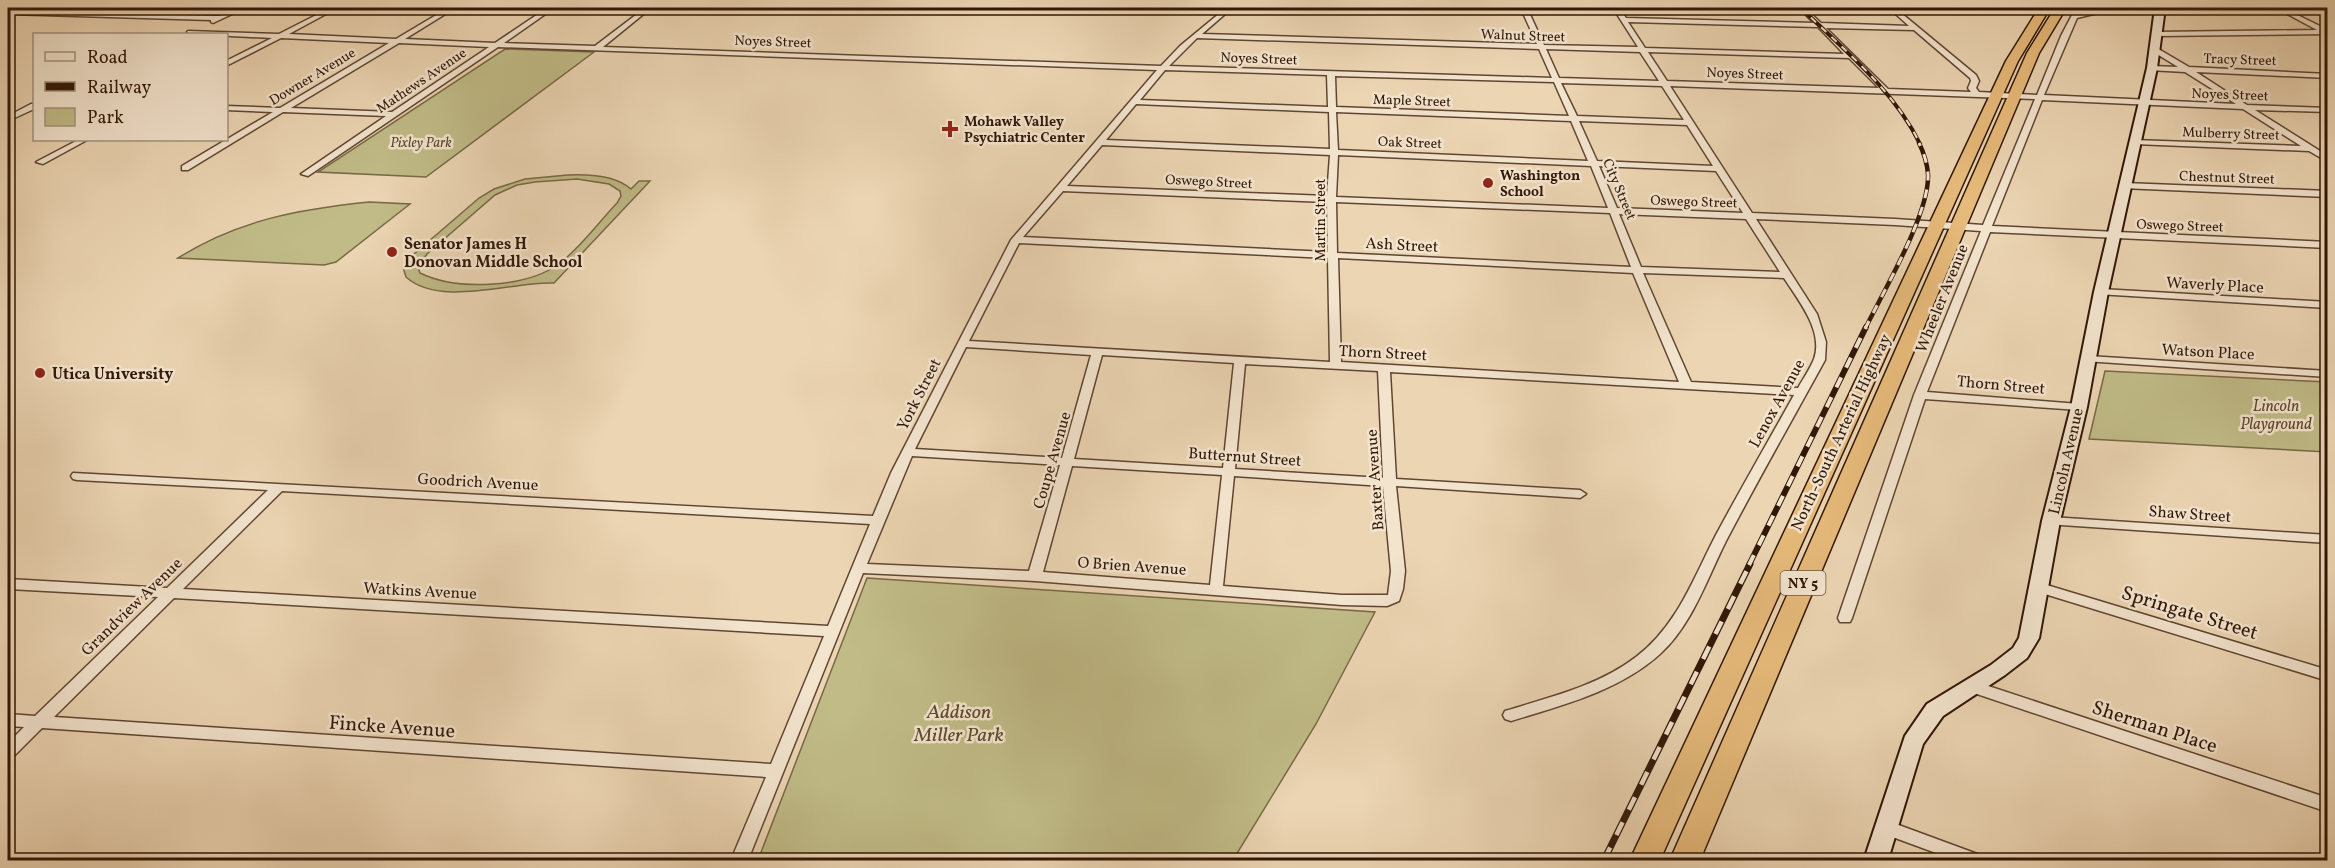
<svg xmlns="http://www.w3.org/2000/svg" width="2335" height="868" font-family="Vollkorn,serif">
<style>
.green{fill:#c0bb87;stroke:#786947;stroke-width:1.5;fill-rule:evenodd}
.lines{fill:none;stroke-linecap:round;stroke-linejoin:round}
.street-casing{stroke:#604632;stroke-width:3}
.secondary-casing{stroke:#311707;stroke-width:4}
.highway-casing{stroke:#311707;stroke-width:3}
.street{fill:#f3e4ce;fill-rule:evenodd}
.secondary{fill:#f3e4ce;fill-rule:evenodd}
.highway{fill:#e6ba7a;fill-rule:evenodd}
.rail-far3-casing{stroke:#311707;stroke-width:4}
.rail-far2-casing{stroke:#311707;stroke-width:4.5}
.rail-far1-casing{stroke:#311707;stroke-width:6}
.rail-casing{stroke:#311707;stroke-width:7}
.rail-far3{stroke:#f3e4ce;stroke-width:2;stroke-dasharray:7;stroke-linecap:butt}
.rail-far2{stroke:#f3e4ce;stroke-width:3;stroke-dasharray:9;stroke-linecap:butt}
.rail-far1{stroke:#f3e4ce;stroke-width:4;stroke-dasharray:11;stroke-linecap:butt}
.rail{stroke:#f3e4ce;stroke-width:4.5;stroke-dasharray:14;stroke-linecap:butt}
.poi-dot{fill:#8f2418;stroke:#f3e4ce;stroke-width:2}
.labels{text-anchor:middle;stroke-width:5;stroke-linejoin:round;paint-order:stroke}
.far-street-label{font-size:14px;fill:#311707;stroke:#f3e4ce}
.far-poi-label{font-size:14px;font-weight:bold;fill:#311707;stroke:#f3e4ce;text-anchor:start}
.far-park-label{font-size:14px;font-style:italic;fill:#5c482d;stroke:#f3e4ce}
.shield{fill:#f3e4ce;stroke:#6b5443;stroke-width:1.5}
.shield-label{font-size:15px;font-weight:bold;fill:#311707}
.poi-label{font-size:16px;font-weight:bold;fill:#311707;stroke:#f3e4ce;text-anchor:start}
.street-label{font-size:16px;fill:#311707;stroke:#f3e4ce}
.park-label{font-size:16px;font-style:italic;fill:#5c482d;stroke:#f3e4ce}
.near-street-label{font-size:20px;fill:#311707;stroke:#f3e4ce}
.near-park-label{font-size:20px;font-style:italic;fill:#5c482d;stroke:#f3e4ce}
</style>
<rect width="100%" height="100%" fill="#ecd5b3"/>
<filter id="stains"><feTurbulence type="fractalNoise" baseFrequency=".00333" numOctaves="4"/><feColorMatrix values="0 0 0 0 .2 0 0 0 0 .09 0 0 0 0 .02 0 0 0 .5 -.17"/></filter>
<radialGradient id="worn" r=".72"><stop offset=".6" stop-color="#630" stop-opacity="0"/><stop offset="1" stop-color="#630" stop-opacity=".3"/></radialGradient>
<g class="green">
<polygon points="505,49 594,52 426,177 318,172"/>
<path d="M568,175C588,174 615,175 631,189L639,181H650L554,283C513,281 440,308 406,277L403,267L407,260L479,198L494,189L525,179ZM577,179L609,184L620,191L621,196L617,203C598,223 580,248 559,264C525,288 457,291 420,273L418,267L427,254L495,195L517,185L535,182Z"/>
<path d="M369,202L410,204L336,262L324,265L178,258C238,220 300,209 369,202Z"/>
<polygon points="2105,371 2327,382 2327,452 2089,439"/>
<polygon points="867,578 1375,612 1316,724 1233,860 758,860"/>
</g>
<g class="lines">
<g class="street-casing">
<g id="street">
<polygon points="238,8 245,8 213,23 211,22 211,20 8,14 8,10 219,16"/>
<path d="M330,8H337L289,34L396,39L448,8H455L405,39L495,43L547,8H554L504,43L595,46L645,8H651L603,47L1161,66L1180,46L1226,8H1232L1202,34L1537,44L1523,13L1387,10L1384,8H1527L1544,45L1638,47L1613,8H1619L1626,18L1814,23L1799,8H1805L1821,23L1909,26L1889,8H1895L1976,75L1979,81L1976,88L1979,92L2037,95L2061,36L2072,15L2096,10L2099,12L2098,13L2077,18L2044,95L2236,104L2185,72L2149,70L2148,68L2152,66L2178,67L2152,51V47H2155L2189,67L2328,74V78L2196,72L2247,105L2328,108V112L2255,110L2328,156V162L2309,151L2134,144L2130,142L2134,140L2301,146L2243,109L2042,100L1992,226L2328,242V248L1990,232L1927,392L2079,404L2085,407L2079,410L1925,399L1852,618L1850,622H1840L1838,618L1914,395L1981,231L1895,225L1756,219L1817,314L1826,342L1825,360C1792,420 1758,480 1726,541C1707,579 1692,625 1660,654C1619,691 1563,705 1511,721L1505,719L1503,715L1505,711C1550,697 1598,686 1636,657C1677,626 1693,579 1716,535C1741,488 1768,442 1794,395L1390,372L1396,479L1580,490L1586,494L1580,498L1396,486L1405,571L1403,589L1399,601L1387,606L1342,605L1035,581L863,573L748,860H731L766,777L42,728L14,756L8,758V743L24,727L8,726V714L35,716L158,597L8,589V579L167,588L268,490L77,480L73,479L71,476L73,473L873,516L891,473L1011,240L1157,70L498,47L308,176L301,174L386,116L283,112L188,170H182V166L273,112L226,110V106L280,108L389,43L281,38L226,66V61L272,38L190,34L187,32L188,31L279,34ZM1628,22L1818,27L1844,54L1645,48ZM1826,28L1914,30L1970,78L1971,81L1968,88L1971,92L1888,89ZM1197,38L1539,49L1552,78L1169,66ZM399,43L489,47L392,112L291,108ZM1546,49L1640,52L1659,81L1559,78ZM1648,52L1849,58L1879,88L1667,81ZM1165,70L1327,75L1328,107L1140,100ZM1335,76L1554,82L1569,116L1336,107ZM1561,83L1662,86L1684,120L1577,116ZM1670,86L2035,99L1983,225L1895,219L1752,213ZM1136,104L1329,112L1330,149L1106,140ZM1336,112L1571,121L1588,161L1338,150ZM1579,121L1687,125L1713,166L1597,161ZM1102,145L1330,155L1327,196L1067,186ZM1338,155L1591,166L1608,208L1336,197ZM1599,166L1716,171L1743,213L1617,208ZM1063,191L1327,202L1328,252L1023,237ZM1336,202L1610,213L1631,267L1337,253ZM1619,214L1746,219L1780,272L1641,267ZM1019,243L1328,258L1330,362L969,341ZM1338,258L1633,273L1679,382L1341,362ZM1643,273L1784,278C1798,300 1824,331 1814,359C1810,369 1803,379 1798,388L1691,382ZM966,347L1091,355L1062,458L915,449ZM1102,355L1234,363L1223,468L1074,459ZM1245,364L1378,371L1383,478L1235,469ZM912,456L1060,465L1029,571L867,564ZM1072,466L1222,475L1210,585L1043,572ZM1234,476L1383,486L1391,571L1388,595H1342L1223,586ZM282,491L870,524L828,626L183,589ZM174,598L824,636L771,764L54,717Z"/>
<polygon points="2276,8 2283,8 2328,30 2328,34 2157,36 2154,34 2157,32 2317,30"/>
<polygon points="31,104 34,104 34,109 8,121 8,116"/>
<polygon points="78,140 87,140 43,164 36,162"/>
<polygon points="2125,183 2328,191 2328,197 2122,188 2122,184"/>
<polygon points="2101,289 2328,302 2328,308 2097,294 2097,290"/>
<polygon points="2088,356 2328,371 2328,377 2084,361 2082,359 2084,357"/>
<polygon points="2051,517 2328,535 2328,543 2046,524 2044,521 2046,518"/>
<polygon points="2040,583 2328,670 2328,681 2035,591 2033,588 2035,585"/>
<polygon points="1970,680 2328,798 2328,812 1965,690 1962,686 1965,682"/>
<polygon points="1885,820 1980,855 1983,860 1955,860 1879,832 1876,827 1879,822"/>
</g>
</g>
<g class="secondary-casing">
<polygon id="secondary" points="2155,8 2165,8 2157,68 2108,292 2087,407 2060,521 2039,638 2027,658 2005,675 1943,716 1923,744 1888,860 1864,860 1905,736 1927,704 1991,665 2013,648 2019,638 2042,521 2071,407 2094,292 2147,68"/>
</g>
<g class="highway-casing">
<g id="highway">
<polygon points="2039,8 2050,8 2018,61 1660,860 1630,860 2006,61"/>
<polygon points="2055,8 2066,8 2039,53 1700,860 1670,860 2027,53"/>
</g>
</g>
<use href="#street" class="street"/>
<use href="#secondary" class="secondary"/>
<use href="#highway" class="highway"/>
<g class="rail-far3-casing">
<path id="rail-far3" d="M1801,8C1843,49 1894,90 1920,144"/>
</g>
<g class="rail-far2-casing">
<path id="rail-far2" d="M1865,329C1883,292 1930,213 1928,174C1927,163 1924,153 1919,143"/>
</g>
<g class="rail-far1-casing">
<polyline id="rail-far1" points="1749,565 1866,327"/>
</g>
<g class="rail-casing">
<polyline id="rail" points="1604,860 1750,564"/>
</g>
<use href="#rail-far3" class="rail-far3"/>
<use href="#rail-far2" class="rail-far2"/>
<use href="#rail-far1" class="rail-far1"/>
<use href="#rail" class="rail"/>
</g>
<g class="poi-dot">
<path d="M947 120h6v6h6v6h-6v6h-6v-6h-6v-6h6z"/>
<circle cx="1488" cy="183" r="6"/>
<circle cx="392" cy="252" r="6"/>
<circle cx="40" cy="373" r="6"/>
</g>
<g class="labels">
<g class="far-street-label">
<text transform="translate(1523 35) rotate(2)" y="5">Walnut Street</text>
<text transform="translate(773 41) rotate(2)" y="5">Noyes Street</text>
<text transform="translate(1259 58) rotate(2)" y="5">Noyes Street</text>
<text transform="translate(2240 59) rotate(2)" y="5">Tracy Street</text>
<text transform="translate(1745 73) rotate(2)" y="5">Noyes Street</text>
<text transform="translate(312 76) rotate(-31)" y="5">Downer Avenue</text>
<text transform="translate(421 80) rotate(-34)" y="5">Mathews Avenue</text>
<text transform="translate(2230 94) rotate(2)" y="5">Noyes Street</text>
<text transform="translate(1412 100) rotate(2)" y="5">Maple Street</text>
<text transform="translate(2231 133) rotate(2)" y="5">Mulberry Street</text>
<text transform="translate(1410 142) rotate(2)" y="5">Oak Street</text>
<text transform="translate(2227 177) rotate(2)" y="5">Chestnut Street</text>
<text transform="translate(1209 181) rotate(3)" y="5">Oswego Street</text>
<text transform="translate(1620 189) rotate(67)" y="5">City Street</text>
<text transform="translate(1694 201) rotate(2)" y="5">Oswego Street</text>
<text transform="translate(1320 220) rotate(-90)" y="5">Martin Street</text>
<text transform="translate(2180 225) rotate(2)" y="5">Oswego Street</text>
</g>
<g class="far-poi-label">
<text x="964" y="126">Mohawk Valley<tspan x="964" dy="16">Psychiatric Center</tspan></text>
<text x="1500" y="180">Washington<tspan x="1500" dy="16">School</tspan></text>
</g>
<g class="far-park-label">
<text x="421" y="147">Pixley Park</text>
</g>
<rect class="shield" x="1780.5" y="571" width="45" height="24" rx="4.5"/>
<g class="shield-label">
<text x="1803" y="588">NY 5</text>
</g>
<g class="poi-label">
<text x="404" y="249">Senator James H<tspan x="404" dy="18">Donovan Middle School</tspan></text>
<text x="52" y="379">Utica University</text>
</g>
<g class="street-label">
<text transform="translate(1402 244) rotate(3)" y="6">Ash Street</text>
<text transform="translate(2215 284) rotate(3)" y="6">Waverly Place</text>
<text transform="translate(1941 298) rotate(-68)" y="6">Wheeler Avenue</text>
<text transform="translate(2208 351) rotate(3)" y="6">Watson Place</text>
<text transform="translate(1383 352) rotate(3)" y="6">Thorn Street</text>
<text transform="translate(2001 384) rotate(5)" y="6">Thorn Street</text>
<text transform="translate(918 394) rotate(-63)" y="6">York Street</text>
<text transform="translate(1776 403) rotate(-61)" y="6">Lenox Avenue</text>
<text transform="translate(1840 432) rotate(-65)" y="6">North-South Arterial Highway</text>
<text transform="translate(1245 456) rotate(4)" y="6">Butternut Street</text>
<text transform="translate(1051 460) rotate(-74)" y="6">Coupe Avenue</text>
<text transform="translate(2065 461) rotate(-77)" y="6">Lincoln Avenue</text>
<text transform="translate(1374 480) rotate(-94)" y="6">Baxter Avenue</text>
<text transform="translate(478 481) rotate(3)" y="6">Goodrich Avenue</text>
<text transform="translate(2190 513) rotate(4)" y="6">Shaw Street</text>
<text transform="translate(1132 565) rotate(4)" y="6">O Brien Avenue</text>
<text transform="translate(420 590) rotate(3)" y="6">Watkins Avenue</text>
<text transform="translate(131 606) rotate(-44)" y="6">Grandview Avenue</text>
</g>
<g class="park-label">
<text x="2276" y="411">Lincoln<tspan x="2276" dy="18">Playground</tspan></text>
</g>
<g class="near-street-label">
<text transform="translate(2190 612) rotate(17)" y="7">Springate Street</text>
<text transform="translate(392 726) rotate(4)" y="7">Fincke Avenue</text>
<text transform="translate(2155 726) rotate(18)" y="7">Sherman Place</text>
</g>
<g class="near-park-label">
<text x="959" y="718">Addison<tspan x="959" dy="23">Miller Park</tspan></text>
</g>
</g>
<rect width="2335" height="868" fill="none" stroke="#ecd5b3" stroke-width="30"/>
<rect x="9" y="9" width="2317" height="850" fill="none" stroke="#311707" stroke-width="3"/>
<rect x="15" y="15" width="2305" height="838" fill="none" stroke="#311707" stroke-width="1.5"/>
<rect x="33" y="33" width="195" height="108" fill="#f3e4ce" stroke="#a5927e" stroke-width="1.5"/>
<rect x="45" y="52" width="30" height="9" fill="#f3e4ce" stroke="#a5927e" stroke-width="1.5"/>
<text x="87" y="63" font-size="18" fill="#311707">Road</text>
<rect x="45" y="82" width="30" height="9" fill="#311707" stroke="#a5927e" stroke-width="1.5"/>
<text x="87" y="93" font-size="18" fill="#311707">Railway</text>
<rect x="45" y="108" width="30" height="18" fill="#c0bb87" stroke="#a5927e" stroke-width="1.5"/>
<text x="87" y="123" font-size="18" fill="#311707">Park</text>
<rect width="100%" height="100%" filter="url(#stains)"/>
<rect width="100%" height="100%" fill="url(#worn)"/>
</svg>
